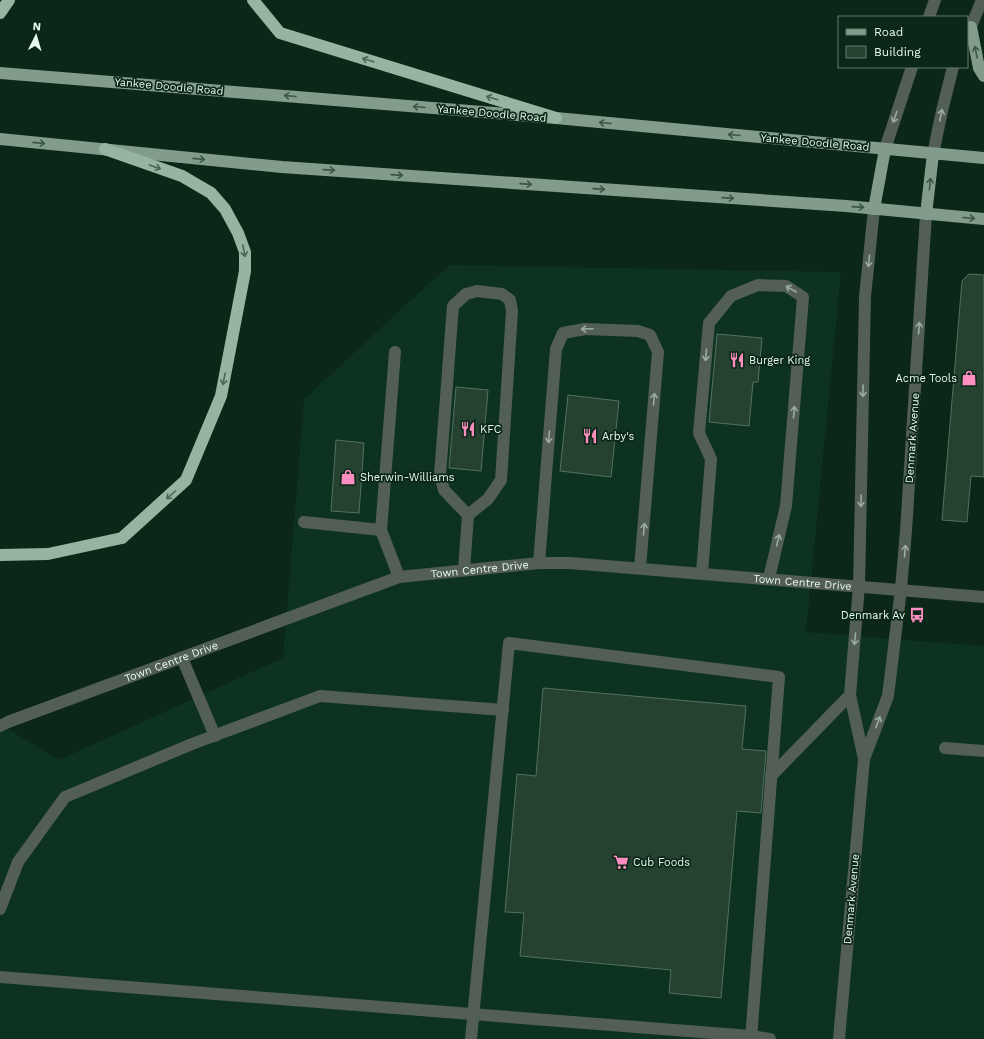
<svg xmlns="http://www.w3.org/2000/svg" width="984" height="1039" font-family="'Work Sans',sans-serif">
<style>
.built{fill:#0d3220}
.building{fill:#254231;stroke:#53715f}
.lines{fill:none;stroke-linecap:round;stroke-linejoin:round}
.minor{stroke:#525e56;stroke-width:12}
.major{stroke:#829c8b;stroke-width:12}
.highway{stroke:#95b5a0;stroke-width:12}
.oneway{stroke:#3a5646}
.oneway2{stroke:#496755}
.oneway3{stroke:#9caba2}
.labels{text-anchor:middle;stroke-width:3.5;stroke-linejoin:round;paint-order:stroke}
.street-label{font-size:11px;fill:#e7f8ed;stroke:#0a2718}
.poi-label{font-size:11px;fill:#e7f8ed;stroke:#0a2718;text-anchor:start}
</style>
<rect width="100%" height="100%" fill="#0a2718"/>
<polygon class="built" points="449,265 841,272 806,632 984,646 984,1039 0,1039 0,724 59,760 283,658 304,399"/>
<g class="building">
<polygon points="969,274 984,275 984,477 971,476 967,522 942,520 962,281"/>
<polygon points="717,334 762,338 758,382 753,382 749,426 709,422"/>
<polygon points="456,387 488,390 481,471 449,468"/>
<polygon points="568,395 619,401 611,477 560,471"/>
<polygon points="336,440 364,443 359,513 331,511"/>
<polygon points="543,688 746,706 742,749 766,751 761,813 737,811 721,998 669,993 671,970 520,956 524,913 505,912 517,774 536,776"/>
</g>
<g class="lines">
<g class="minor">
<polyline points="929,17 935,0"/>
<polyline points="967,36 982,0"/>
<polyline points="885,149 912,67"/>
<polyline points="933,154 942,111 953,67"/>
<polyline points="395,352 381,530 399,577"/>
<polyline points="304,522 381,530"/>
<polyline points="539,563 556,349 563,333 585,329 638,331 650,335 658,352 640,568"/>
<polyline points="464,570 468,515 488,499 501,480 512,311 510,300 502,294 477,291 466,294 453,306 440,475 444,490 468,515"/>
<polyline points="702,573 711,459 699,433 709,323 731,296 758,285 786,286 803,297 786,506 769,578"/>
<polyline points="182,658 215,736"/>
<path id="s1" d="M0,726L8,722L399,577L539,563H570L984,597"/>
<polyline points="945,748 984,751"/>
<polyline points="864,759 850,695 859,586 865,297 874,209"/>
<polyline points="771,776 850,695"/>
<polyline points="0,909 18,862 65,797 192,744 320,696 503,710"/>
<polyline points="0,977 751,1036 770,1039"/>
<polyline points="471,1039 509,643 779,677 751,1039"/>
<polyline points="839,1039 864,759 888,696 901,589 906,531 926,214"/>
</g>
<g class="major">
<polyline points="971,27 979,68 984,76"/>
<polyline points="0,73 556,118 984,158"/>
<polyline points="0,139 282,167 846,206 984,219"/>
<polyline points="874,209 885,149"/>
<polyline points="926,214 933,154"/>
</g>
<g class="highway">
<polyline points="253,0 280,33 556,118"/>
<polyline points="0,13 9,0"/>
<polyline points="0,555 48,554 122,538 186,480 221,396 245,271 245,252 238,233 225,209 211,193 182,176 105,149"/>
</g>
</g>
<defs><path id="oneway-shaft" d="M-6 0H5M1.5-3L5.5 0L1.5 3" fill="none" stroke-width="1.6" stroke-linecap="round" stroke-linejoin="round"/></defs>
<g class="oneway">
<use href="#oneway-shaft" transform="translate(976 52) rotate(-101)"/>
<use href="#oneway-shaft" transform="translate(290 96) rotate(-175)"/>
<use href="#oneway-shaft" transform="translate(419 107) rotate(-175)"/>
<use href="#oneway-shaft" transform="translate(605 123) rotate(-175)"/>
<use href="#oneway-shaft" transform="translate(734 135) rotate(-175)"/>
<use href="#oneway-shaft" transform="translate(39 143) rotate(6)"/>
<use href="#oneway-shaft" transform="translate(199 159) rotate(6)"/>
<use href="#oneway-shaft" transform="translate(329 170) rotate(4)"/>
<use href="#oneway-shaft" transform="translate(397 175) rotate(4)"/>
<use href="#oneway-shaft" transform="translate(526 184) rotate(4)"/>
<use href="#oneway-shaft" transform="translate(930 184) rotate(-84)"/>
<use href="#oneway-shaft" transform="translate(599 189) rotate(4)"/>
<use href="#oneway-shaft" transform="translate(728 198) rotate(4)"/>
<use href="#oneway-shaft" transform="translate(858 207) rotate(4)"/>
<use href="#oneway-shaft" transform="translate(969 218) rotate(5)"/>
</g>
<g class="oneway2">
<use href="#oneway-shaft" transform="translate(368 60) rotate(-163)"/>
<use href="#oneway-shaft" transform="translate(492 98) rotate(-163)"/>
<use href="#oneway-shaft" transform="translate(155 167) rotate(19)"/>
<use href="#oneway-shaft" transform="translate(244 251) rotate(79)"/>
<use href="#oneway-shaft" transform="translate(224 379) rotate(101)"/>
<use href="#oneway-shaft" transform="translate(171 495) rotate(138)"/>
</g>
<g class="oneway3">
<use href="#oneway-shaft" transform="translate(941 115) rotate(-78)"/>
<use href="#oneway-shaft" transform="translate(895 117) rotate(109)"/>
<use href="#oneway-shaft" transform="translate(869 261) rotate(96)"/>
<use href="#oneway-shaft" transform="translate(791 289) rotate(-150)"/>
<use href="#oneway-shaft" transform="translate(919 328) rotate(-86)"/>
<use href="#oneway-shaft" transform="translate(587 329) rotate(178)"/>
<use href="#oneway-shaft" transform="translate(706 355) rotate(95)"/>
<use href="#oneway-shaft" transform="translate(863 391) rotate(91)"/>
<use href="#oneway-shaft" transform="translate(654 399) rotate(-85)"/>
<use href="#oneway-shaft" transform="translate(794 412) rotate(-85)"/>
<use href="#oneway-shaft" transform="translate(549 437) rotate(95)"/>
<use href="#oneway-shaft" transform="translate(861 501) rotate(91)"/>
<use href="#oneway-shaft" transform="translate(644 529) rotate(-85)"/>
<use href="#oneway-shaft" transform="translate(778 540) rotate(-77)"/>
<use href="#oneway-shaft" transform="translate(905 551) rotate(-85)"/>
<use href="#oneway-shaft" transform="translate(855 639) rotate(95)"/>
<use href="#oneway-shaft" transform="translate(878 722) rotate(-69)"/>
</g>
<defs>
<g id="restaurant-bare" transform="scale(1.2)"><path d="M-5-6h1v4h1v-4h1v4h1v-4h1v5L-1.5 .5V6h-2V.5L-5-1ZM5-6V6H3V1.5H1.5Q1.5-4 5-6Z" fill="#fd8ebf" stroke="#0a2718" stroke-width="2.5" paint-order="stroke"/></g>
<g id="shop-bare" transform="scale(1.2)"><path d="M-5-2.5h2.3a2.7 3.5 0 0 1 5.4 0H5L5.5 6h-11ZM-1.5-2.5h3a1.5 2.3 0 0 0-3 0Z" fill="#fd8ebf" stroke="#0a2718" stroke-width="2.5" paint-order="stroke"/></g>
<g id="bus-bare" transform="scale(1.2)"><path d="M-5-6H5V4H4V6H2V4H-2V6H-4V4H-5ZM-3.5-4V0h7V-4ZM-3.5 1.2v1.5H-2V1.2ZM2 1.2v1.5H3.5V1.2Z" fill="#fd8ebf" stroke="#0a2718" stroke-width="2.5" paint-order="stroke"/></g>
<g id="supermarket-bare" transform="scale(1.2)"><path d="M-6-5.5h2.5l.6 2H6L4.5 2H-2.5L-4.4-4H-6ZM-1.5 3.2a1.3 1.3 0 1 0 .1 0ZM3 3.2a1.3 1.3 0 1 0 .1 0Z" fill="#fd8ebf" stroke="#0a2718" stroke-width="2.5" paint-order="stroke"/></g>
</defs>
<g fill-rule="evenodd">
<use href="#restaurant-bare" x="737" y="360"/>
<use href="#shop-bare" x="969" y="378"/>
<use href="#restaurant-bare" x="468" y="429"/>
<use href="#restaurant-bare" x="590" y="436"/>
<use href="#shop-bare" x="348" y="477"/>
<use href="#bus-bare" x="917" y="615"/>
<use href="#supermarket-bare" x="621" y="862"/>
</g>
<g class="labels">
<g class="street-label">
<text transform="translate(169 86) rotate(5)" y="4">Yankee Doodle Road</text>
<text transform="translate(492 113) rotate(5)" y="4">Yankee Doodle Road</text>
<text transform="translate(815 142) rotate(5)" y="4">Yankee Doodle Road</text>
<text transform="translate(912 438) rotate(-86)" y="4">Denmark Avenue</text>
<text dy="4" stroke="none"><textPath href="#s1" startOffset="507">Town Centre Drive</textPath></text>
<text dy="4" stroke="none"><textPath href="#s1" startOffset="831">Town Centre Drive</textPath></text>
<text dy="4" stroke="none"><textPath href="#s1" startOffset="183">Town Centre Drive</textPath></text>
<text transform="translate(851 899) rotate(-85)" y="4">Denmark Avenue</text>
</g>
<g class="poi-label">
<text x="749" y="364">Burger King</text>
<text x="957" y="382" text-anchor="end">Acme Tools</text>
<text x="480" y="433">KFC</text>
<text x="602" y="440">Arby's</text>
<text x="360" y="481">Sherwin-Williams</text>
<text x="905" y="619" text-anchor="end">Denmark Av</text>
<text x="633" y="866">Cub Foods</text>
</g>
</g>
<rect x="838" y="16" width="130" height="52" fill="#0a2718" stroke="#627b6d"/>
<rect x="846" y="29" width="20" height="6" fill="#829c8b" stroke="#627b6d"/>
<text x="874" y="36" font-size="12" fill="#e7f8ed">Road</text>
<rect x="846" y="46" width="20" height="12" fill="#254231" stroke="#627b6d"/>
<text x="874" y="56" font-size="12" fill="#e7f8ed">Building</text>
<g transform="translate(36 36) rotate(5)" stroke="#0a2718" stroke-width="3" paint-order="stroke">
<path d="M0-3L7 15L0 10L-7 15Z" fill="#e7f8ed"/>
<text y="-6" font-size="11" font-weight="bold" text-anchor="middle" fill="#e7f8ed">N</text>
</g>
</svg>
